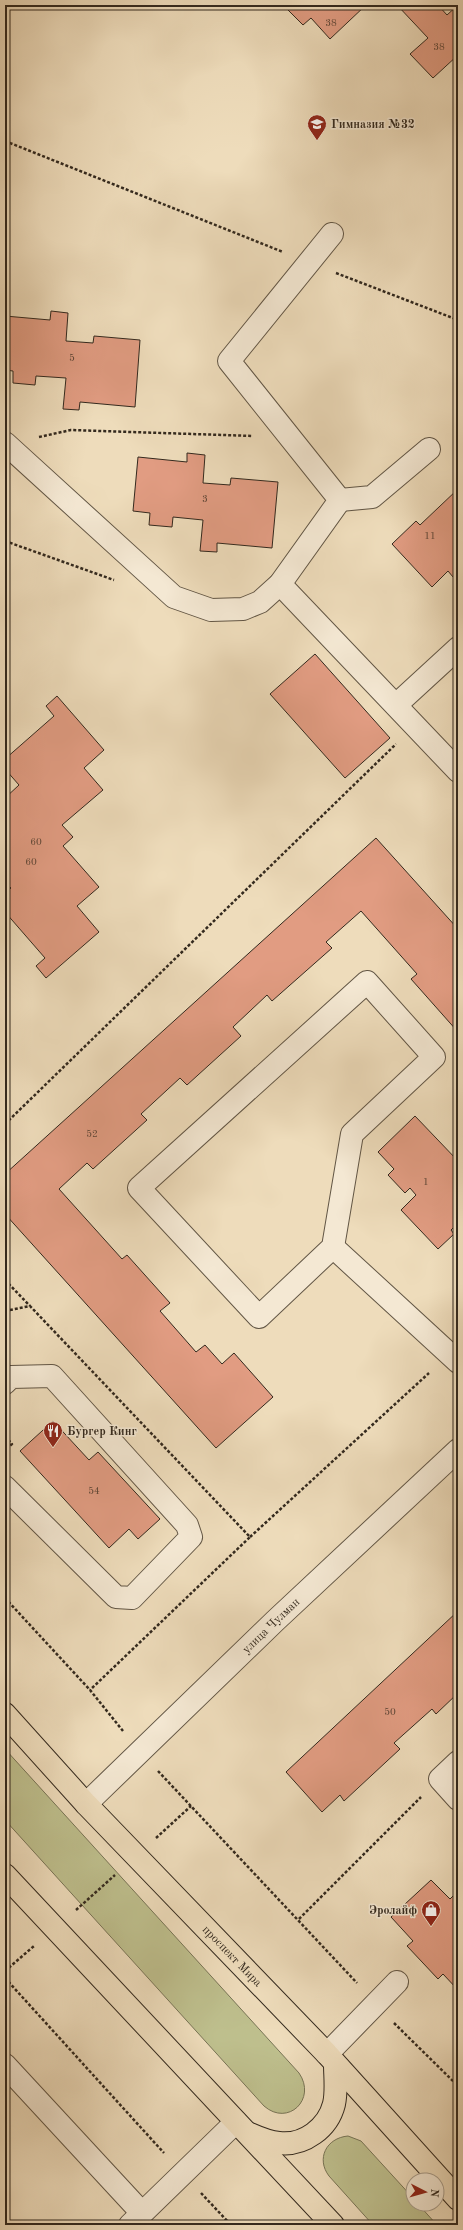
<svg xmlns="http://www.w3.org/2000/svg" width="463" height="2230" font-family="'Old Standard TT',serif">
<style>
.green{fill:#bebf8d;stroke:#787456}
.building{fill:#e19c82;stroke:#33291e}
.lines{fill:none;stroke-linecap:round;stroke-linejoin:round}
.minor-casing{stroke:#625645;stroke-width:24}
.major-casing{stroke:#33291e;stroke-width:24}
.path{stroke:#33291e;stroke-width:2.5;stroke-dasharray:3 2;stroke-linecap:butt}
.minor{stroke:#f4e8d3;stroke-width:22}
.major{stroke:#eedcbb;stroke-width:22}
.labels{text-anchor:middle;stroke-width:3;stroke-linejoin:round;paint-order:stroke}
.number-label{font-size:10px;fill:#5e4637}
.poi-label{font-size:12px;font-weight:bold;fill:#33291e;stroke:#f4e8d3;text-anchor:start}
.street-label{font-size:12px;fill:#33291e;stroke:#f4e8d3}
</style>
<rect width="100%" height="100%" fill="#eedcbb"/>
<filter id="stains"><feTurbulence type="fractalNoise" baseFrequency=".005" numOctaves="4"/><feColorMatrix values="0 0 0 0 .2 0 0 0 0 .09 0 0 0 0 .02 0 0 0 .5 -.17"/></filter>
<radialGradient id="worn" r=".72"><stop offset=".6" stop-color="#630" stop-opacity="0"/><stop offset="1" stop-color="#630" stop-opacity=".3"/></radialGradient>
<g class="green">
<path d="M5,1749L299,2073C317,2099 288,2127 264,2106L5,1820Z"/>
<path d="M348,2136L361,2141L413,2198V2204H418L437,2225H373L329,2176C316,2159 326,2138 348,2136Z"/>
</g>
<g class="building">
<polygon points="283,5 366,5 330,39 311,18 303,25"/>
<polygon points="397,5 438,5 447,15 458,5 458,55 433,78 410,54 428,38"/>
<polygon points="5,194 8,194 5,222"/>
<polygon points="51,311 68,313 66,341 93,343 94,336 140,340 135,407 80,402 79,410 63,409 66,378 36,376 35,385 13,383 13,371 5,370 5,316 50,320"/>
<polygon points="187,453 205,455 203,483 230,485 231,478 278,482 272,548 217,543 217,552 200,551 203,520 173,517 172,527 149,525 150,513 133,511 138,457 187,462"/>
<polygon points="458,489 458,572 453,577 448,571 432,587 392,544 416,521 420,525"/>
<polygon points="315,654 390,738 345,778 270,694"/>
<polygon points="57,696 104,750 84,768 103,790 62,825 73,837 63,846 99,887 77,906 99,932 46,978 36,966 45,958 5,912 5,894 11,888 5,882 5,798 19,785 5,769 5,759 54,716 46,706"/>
<polygon points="376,838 458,929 458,1032 411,979 417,974 361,911 326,942 332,948 272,1001 267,995 233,1027 241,1036 187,1085 180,1078 141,1114 147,1120 93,1169 87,1163 59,1189 122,1259 127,1255 170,1303 160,1311 196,1352 205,1345 222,1364 234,1353 273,1397 216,1448 5,1214 5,1174"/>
<polygon points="415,1116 458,1161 458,1223 451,1230 454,1234 438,1249 401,1210 416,1195 410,1188 405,1193 388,1175 394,1169 378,1152"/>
<polygon points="53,1421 89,1460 98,1452 160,1519 138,1539 129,1529 109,1548 20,1451"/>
<polygon points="458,1611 458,1693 436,1714 432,1709 394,1743 400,1749 344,1801 340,1795 322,1812 286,1772"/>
<polygon points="431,1880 450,1899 455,1894 458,1897 458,1990 443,1974 438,1979 407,1946 413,1941 391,1917"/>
</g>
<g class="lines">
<g class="minor-casing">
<g id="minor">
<polyline points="5,443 174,597 211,610 243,609 260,602 280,584 340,500 229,361 332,234"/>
<polyline points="340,500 372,497 429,449"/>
<polyline points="280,584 458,771"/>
<polyline points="396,705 458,648"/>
<polygon points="367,982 434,1057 352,1134 333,1247 259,1317 139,1188"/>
<polyline points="333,1247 458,1362"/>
<polyline points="5,1383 11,1377 52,1376 187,1525 191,1537 132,1598 116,1597 5,1487"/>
<polyline points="458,1762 440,1779 458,1799"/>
<path id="s1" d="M86,1804L275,1621L458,1450"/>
<polyline points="327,2054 397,1982"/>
<polyline points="5,2065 142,2213"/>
<polyline points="130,2225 236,2122"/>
</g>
</g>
<g class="major-casing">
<g id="major">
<path id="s2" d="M5,1714L86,1804L327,2054L458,2199"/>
<polyline points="5,1875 333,2225"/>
<path d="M250,2134C259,2138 269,2142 279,2143C304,2146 328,2128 334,2104C337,2091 335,2077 335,2064"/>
</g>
</g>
<g class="path">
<polyline points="5,141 283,252"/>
<polyline points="336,273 458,320"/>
<polyline points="39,437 71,430 253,436"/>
<polyline points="5,541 114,580"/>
<polyline points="5,1124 396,744"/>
<polyline points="5,1280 30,1306"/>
<polyline points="5,1311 30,1306 250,1537 90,1690"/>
<polyline points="5,1436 12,1444 5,1450"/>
<polyline points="250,1537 429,1373"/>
<polyline points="5,1598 90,1690 123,1731"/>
<polyline points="158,1771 357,1983"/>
<polyline points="156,1838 191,1806"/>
<polyline points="76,1910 115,1875"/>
<polyline points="299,1919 421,1797"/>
<polyline points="5,1971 34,1946"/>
<polyline points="5,1978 164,2153"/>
<polyline points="394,2023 458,2086"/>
<polyline points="201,2193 231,2225"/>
</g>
<use href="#minor" class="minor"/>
<use href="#major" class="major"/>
</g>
<defs>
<g id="school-pin" transform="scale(1)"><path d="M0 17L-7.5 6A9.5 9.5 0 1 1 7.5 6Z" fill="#8f2418" stroke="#f4e8d3"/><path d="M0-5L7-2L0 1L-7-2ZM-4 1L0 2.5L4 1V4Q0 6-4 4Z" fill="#fff"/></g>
<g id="restaurant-pin" transform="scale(1)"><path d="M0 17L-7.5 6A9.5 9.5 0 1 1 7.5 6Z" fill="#8f2418" stroke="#f4e8d3"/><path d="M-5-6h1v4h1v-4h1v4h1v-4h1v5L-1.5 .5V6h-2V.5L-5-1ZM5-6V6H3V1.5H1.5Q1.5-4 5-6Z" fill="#fff"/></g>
<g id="shop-pin" transform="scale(1)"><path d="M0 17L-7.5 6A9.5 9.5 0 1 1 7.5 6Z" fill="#8f2418" stroke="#f4e8d3"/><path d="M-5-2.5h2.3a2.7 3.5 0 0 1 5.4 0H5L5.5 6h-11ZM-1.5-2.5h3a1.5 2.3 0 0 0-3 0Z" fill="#fff"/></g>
</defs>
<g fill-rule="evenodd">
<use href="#school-pin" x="317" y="124"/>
<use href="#restaurant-pin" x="53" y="1431"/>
<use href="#shop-pin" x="431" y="1910"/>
</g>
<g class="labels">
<g class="number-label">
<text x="331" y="26">38</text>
<text x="439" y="50">38</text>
<text x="72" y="361">5</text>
<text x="205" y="502">3</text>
<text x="430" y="539">11</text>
<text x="36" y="845">60</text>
<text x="31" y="865">60</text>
<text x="92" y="1137">52</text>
<text x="426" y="1185">1</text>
<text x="94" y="1494">54</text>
<text x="390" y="1715">50</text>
</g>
<g class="poi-label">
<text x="331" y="128">Гимназия №32</text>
<text x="67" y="1435">Бургер Кинг</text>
<text x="417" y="1914" text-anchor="end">Эролайф</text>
</g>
<g class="street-label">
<text dy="4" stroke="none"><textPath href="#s1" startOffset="257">улица Чулман</textPath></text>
<text dy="4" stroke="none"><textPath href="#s2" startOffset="332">проспект Мира</textPath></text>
</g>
</g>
<rect width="463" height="2230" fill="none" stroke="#eedcbb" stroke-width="20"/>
<rect x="6" y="6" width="451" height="2218" fill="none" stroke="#33291e" stroke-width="2"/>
<rect x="10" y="10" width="443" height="2210" fill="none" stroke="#33291e"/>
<g transform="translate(425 2192) rotate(96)"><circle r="19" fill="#f4e8d3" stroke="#a79c8b"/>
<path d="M0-3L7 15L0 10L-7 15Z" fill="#8f2418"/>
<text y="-6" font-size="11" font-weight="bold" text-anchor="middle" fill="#33291e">N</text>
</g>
<rect width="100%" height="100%" filter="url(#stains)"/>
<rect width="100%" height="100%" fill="url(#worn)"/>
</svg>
